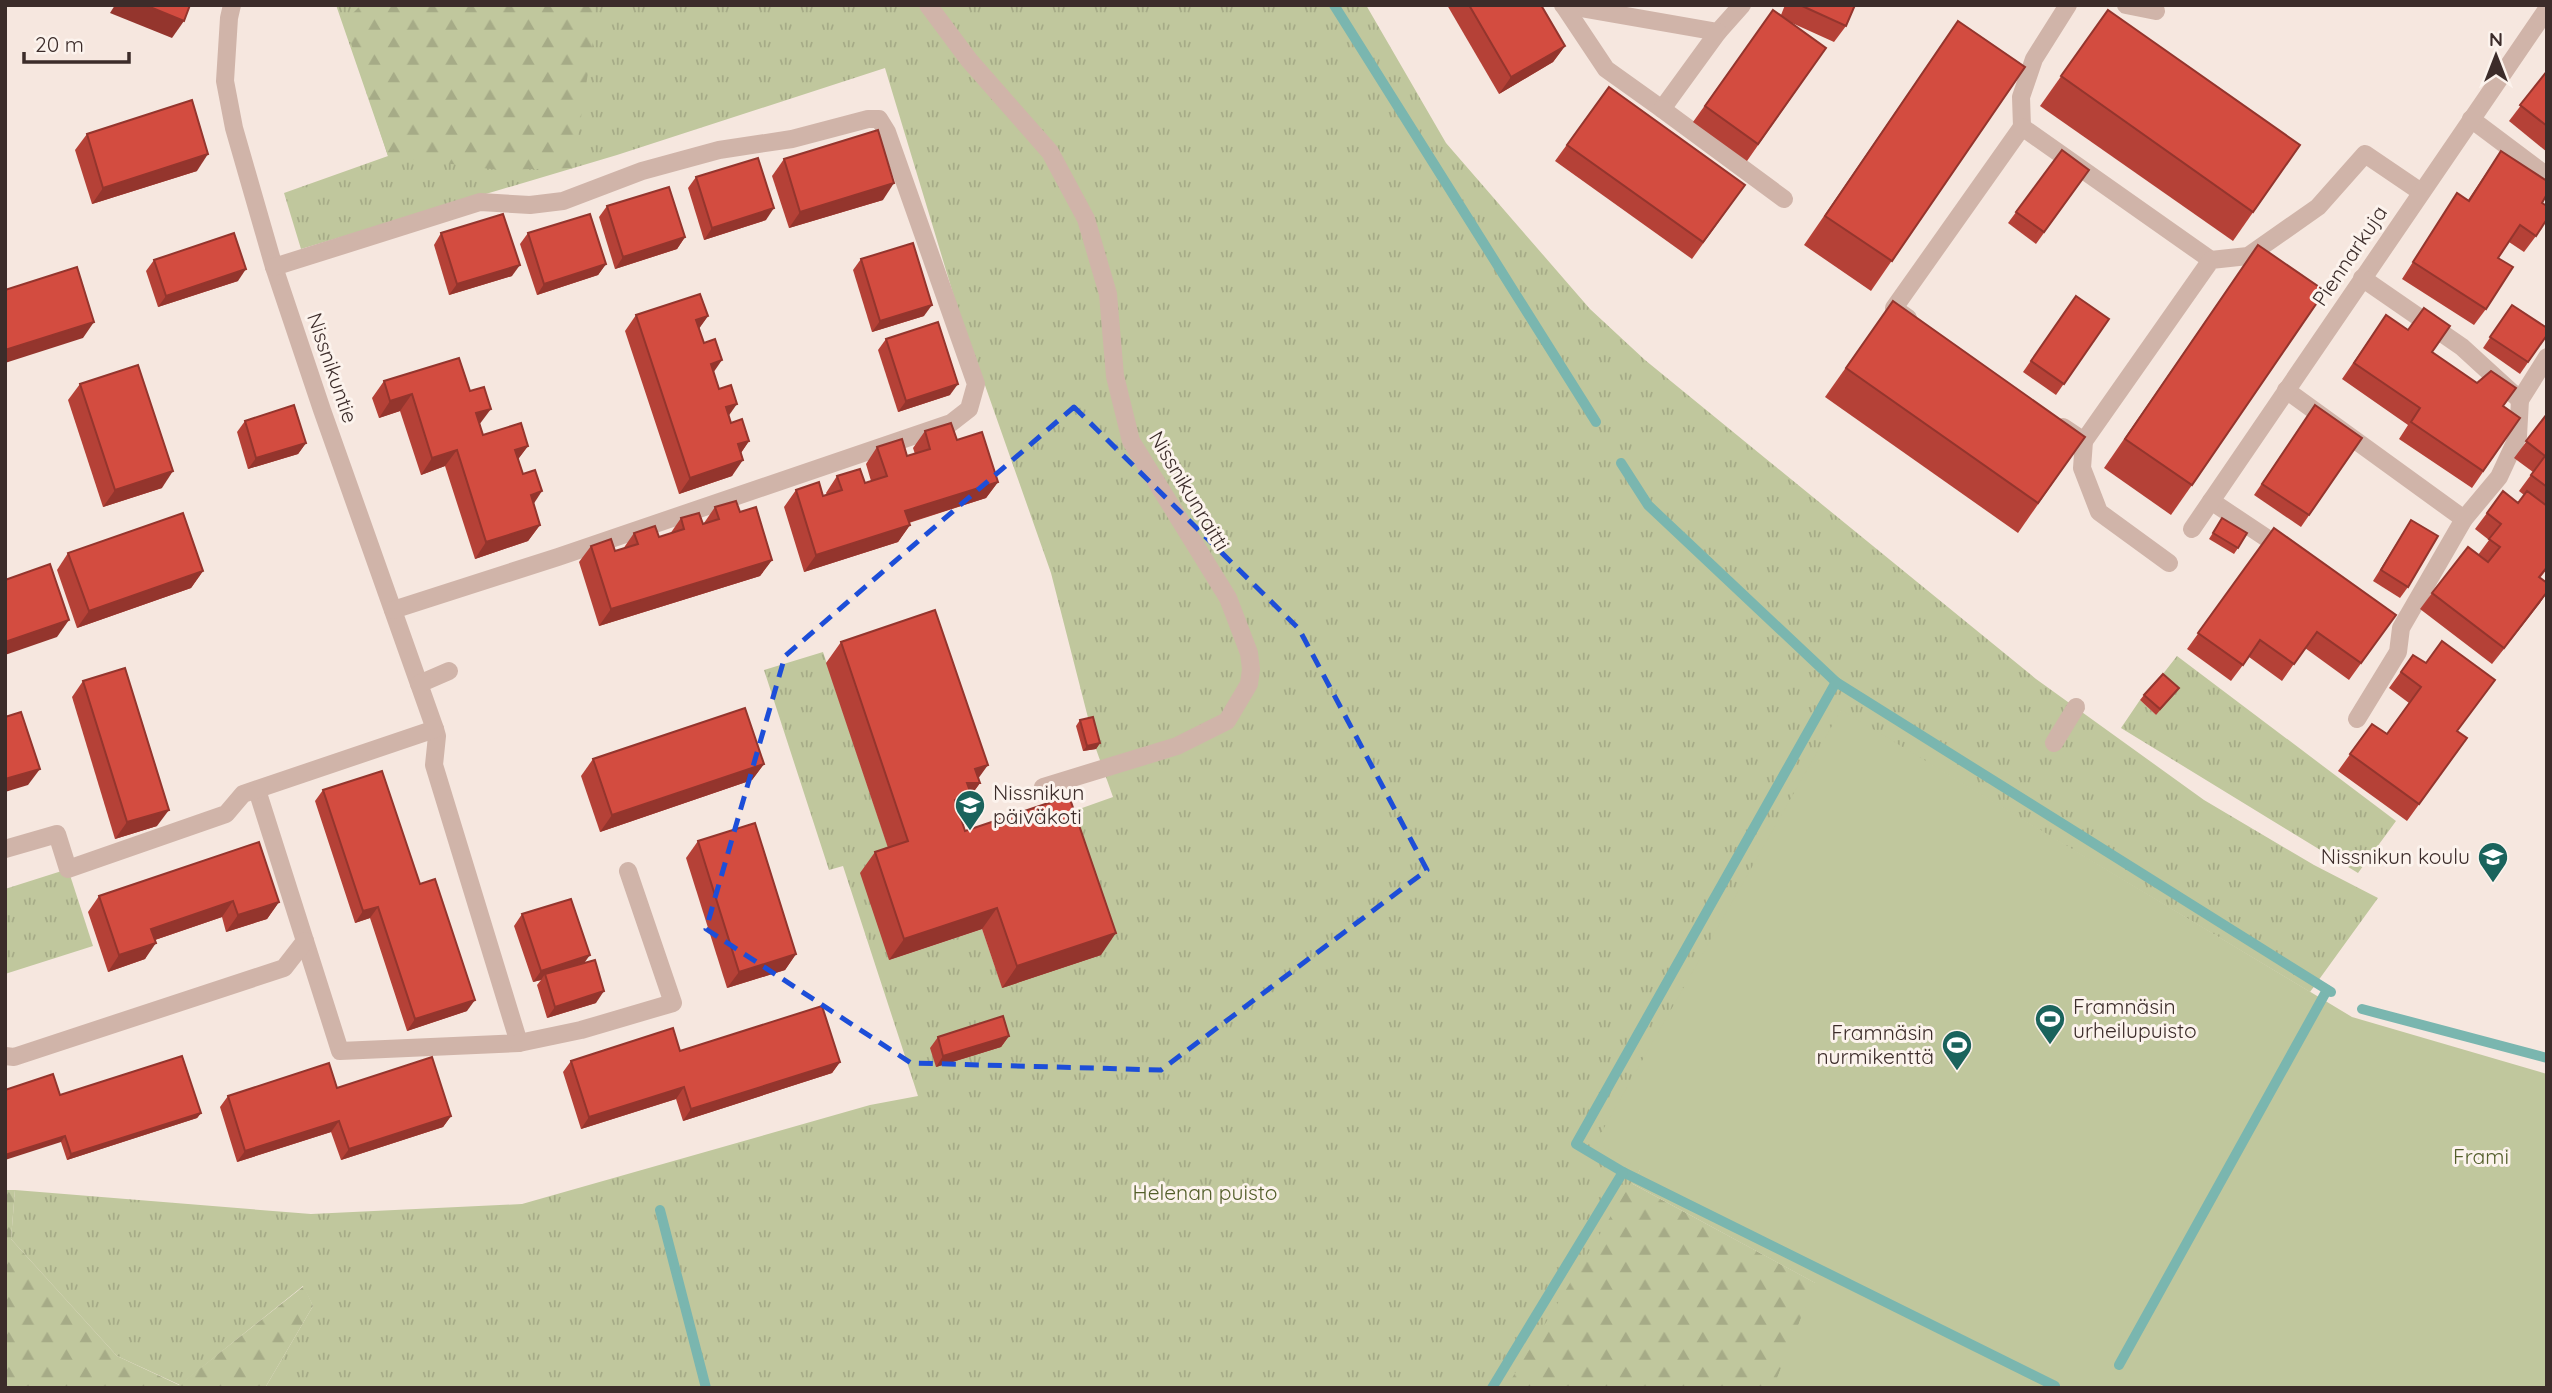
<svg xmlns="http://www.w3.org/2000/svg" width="2552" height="1393" font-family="Quicksand,sans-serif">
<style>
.grass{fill:url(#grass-tufts)}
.forest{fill:url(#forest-firs)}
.garden{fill:#c0c79d}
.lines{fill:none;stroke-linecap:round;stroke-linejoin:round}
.stream{stroke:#7ab6af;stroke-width:10}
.minor{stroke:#d0b4a9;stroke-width:18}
.wall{fill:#b54137}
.shaded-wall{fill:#94352d}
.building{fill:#d34c40;stroke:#94352d;stroke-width:2}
.marked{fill:none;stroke:#1d4ed8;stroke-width:5;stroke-dasharray:14 9;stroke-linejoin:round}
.labels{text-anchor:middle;stroke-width:6;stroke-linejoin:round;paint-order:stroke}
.street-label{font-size:21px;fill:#3c2c2a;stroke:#fcf3ed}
.poi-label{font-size:21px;fill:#3c2c2a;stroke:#fcf3ed;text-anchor:start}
.park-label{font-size:21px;fill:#535e2a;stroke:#fcf3ed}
</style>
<defs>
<pattern id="grass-tufts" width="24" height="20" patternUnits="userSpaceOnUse" patternTransform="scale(1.75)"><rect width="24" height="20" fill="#c0c79d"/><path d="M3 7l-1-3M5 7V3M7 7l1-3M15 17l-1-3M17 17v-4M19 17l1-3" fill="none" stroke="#a6ab87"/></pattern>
<pattern id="forest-firs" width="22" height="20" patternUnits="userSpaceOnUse" patternTransform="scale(1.75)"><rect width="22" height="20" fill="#c0c79d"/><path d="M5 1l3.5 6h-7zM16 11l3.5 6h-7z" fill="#a6ab87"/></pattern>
</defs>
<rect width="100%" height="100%" fill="#f6e7df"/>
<g class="grass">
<polygon points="336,5 1366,5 1446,143 1590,309 1645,360 2036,679 2204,800 2314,865 2378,898 2310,992 1841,711 1640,1170 1632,1184 1815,1283 2032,1388 265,1388 313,1306 303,1286 180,1385 117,1356 11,1239 15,1190 311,1214 522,1204 870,1105 918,1096 843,866 829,870 764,670 823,652 893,862 889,960 982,929 1002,987 1054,818 1113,797 1096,749 1051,573 955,300 885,68 617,155 301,249 284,193 388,156"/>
<polygon points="2177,656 2396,821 2358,873 2121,728 2140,700 2156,715 2159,679"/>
<polygon points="68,869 93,946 5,974 5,889"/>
</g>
<g class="forest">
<polygon points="361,5 594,5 596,22 573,168 499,170 388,156 344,22"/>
<polygon points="1631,1183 1815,1283 1773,1388 1506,1388"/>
<polygon points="5,1190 15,1190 11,1239 117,1356 179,1385 304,1286 313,1306 265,1388 5,1388"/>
</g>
<polygon class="garden" points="1841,710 2352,1017 2547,1074 2547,1388 1773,1388 1815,1283 1631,1183 1640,1170 1596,1142"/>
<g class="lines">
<g class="stream">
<polyline points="1334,5 1596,422"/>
<polyline points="1621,463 1648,505 1836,682"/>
<polyline points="2362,1009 2547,1058"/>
<polyline points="1623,1172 2055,1386"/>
<polyline points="660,1210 706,1388"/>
<polyline points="2119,1365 2327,990"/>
<polyline points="1492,1388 1623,1172 1576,1144 1836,682 2331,992"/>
</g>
<g class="minor">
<polyline points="232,5 229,18 225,81 234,128 274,267 322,410 435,729 437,736 434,765 519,1043 340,1051 257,790"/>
<polyline points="928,5 969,60 1050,152 1086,219 1108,294 1115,376 1131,441 1228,598 1249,653 1251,669 1249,684 1227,721 1177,746 1043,787"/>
<polyline points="1563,5 1718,32 1742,5"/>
<polyline points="2126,5 2156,11"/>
<polyline points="1564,6 1606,69 1662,109 1718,32"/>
<polyline points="1662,109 1784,199"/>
<polyline points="2471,119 2547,176"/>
<polyline points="2022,127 2021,97 2034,59 2068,5"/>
<polyline points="274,267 480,202 530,205 563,201 642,171 719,150 792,139 868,119 879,119 887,132 976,384 969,409 951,423 558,557 393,610"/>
<polyline points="1908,318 1894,308 2022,127 2211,260"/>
<polyline points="2286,390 2464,519"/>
<polyline points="2520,400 2547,357"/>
<polyline points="2063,427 2084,441 2211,260 2248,256 2318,207 2365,154 2421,192"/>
<polyline points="2084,441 2082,468 2099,512 2169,563"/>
<polyline points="2211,501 2286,551"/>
<polyline points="2192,529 2547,9"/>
<polyline points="419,684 449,671"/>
<polyline points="2357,719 2398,652 2401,628 2464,519 2499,477 2518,436 2520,400 2462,347 2362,278"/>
<polyline points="2054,743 2076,707"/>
<polyline points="5,849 57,834 68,869 226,814 243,794 435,729"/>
<polyline points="519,1043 581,1030 673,1003 628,871"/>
<polyline points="5,1056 14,1057 284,968 305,941"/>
</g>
</g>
<g class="wall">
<polygon points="1447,5 1541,5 1565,46 1553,62 1499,94"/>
<polygon points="1785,5 1855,5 1846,26 1834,42 1792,23 1826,48 1747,161 1693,122 1773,10 1781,15"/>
<polygon points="2108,10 2300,145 2233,241 2040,106"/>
<polygon points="1958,21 2025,67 1871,291 1804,245"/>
<polygon points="2547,71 2547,152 2509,121"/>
<polygon points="1609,87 1745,185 1692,259 1555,161"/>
<polygon points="87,134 197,171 92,204 75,150"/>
<polygon points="2062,150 2089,170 2036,244 2008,223"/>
<polygon points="2501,151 2542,203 2536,236 2524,252 2509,242 2498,258 2486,309 2474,325 2402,279 2457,193 2468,200"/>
<polygon points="784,159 883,200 789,228 772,176"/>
<polygon points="696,177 766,220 704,240 688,188"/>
<polygon points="607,206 685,237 677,249 615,269 599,217"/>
<polygon points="441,233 512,276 449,295 434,245"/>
<polygon points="528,233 606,264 598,275 537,295 520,244"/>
<polygon points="2258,245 2192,485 2171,515 2104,468"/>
<polygon points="861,259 924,316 872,332 853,270"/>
<polygon points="154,260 238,281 158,307 146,271"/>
<polygon points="2076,296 2109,319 2056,395 2023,372"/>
<polygon points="1893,301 2085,437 2018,533 1825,397"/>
<polygon points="2512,305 2547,335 2520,374 2483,348"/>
<polygon points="636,315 708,316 699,328 731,423 749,441 741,453 732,476 679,494 625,331"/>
<polygon points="2386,315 2432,352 2520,418 2472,488 2399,439 2408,425 2342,379"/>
<polygon points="886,339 950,395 898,412 878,350"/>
<polygon points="384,381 480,424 483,435 528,446 518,459 540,525 528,541 475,559 445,466 421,475 400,411 379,418 372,398"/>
<polygon points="80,384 162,488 103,507 68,400"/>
<polygon points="2315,405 2362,438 2301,527 2254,495"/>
<polygon points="2547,414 2547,569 2540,578 2547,593 2492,664 2420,609 2432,593 2478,555 2489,540 2475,529 2487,513 2518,503 2524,495 2519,491 2533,472 2514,458"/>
<polygon points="245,421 306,443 298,454 248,469 237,432"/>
<polygon points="925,431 957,440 998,482 986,498 909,523 910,525 898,542 804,572 784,507 796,490 823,496 827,495 826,493 837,476 865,483 871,481 866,464 877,447 907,456 915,454 913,448"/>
<polygon points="715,507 740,512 772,560 760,576 599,626 579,562 591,546 615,551 623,549 634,533 659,537 670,534 681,518 704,523"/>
<polygon points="2222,518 2238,548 2234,554 2209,539"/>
<polygon points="2411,520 2408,587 2400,598 2373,581"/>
<polygon points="2274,528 2396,615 2349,680 2305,648 2282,681 2249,657 2231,681 2187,649"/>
<polygon points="68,553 203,571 191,588 77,628 57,570"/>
<polygon points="841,642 978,778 980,783 959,812 965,831 1101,955 1002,988 982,929 889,960 860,873 875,852 888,848 826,663"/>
<polygon points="2413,655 2457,731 2467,738 2407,821 2338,771 2372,724 2387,734 2409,703 2389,688"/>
<polygon points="83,681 157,826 115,839 72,697"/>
<polygon points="2175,693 2156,715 2140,700 2144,695"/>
<polygon points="1080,720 1100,743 1096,749 1083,751 1076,726"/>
<polygon points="593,759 764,764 752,780 600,832 581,776"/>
<polygon points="323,790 467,1011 407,1031 370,918 355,923 315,801"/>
<polygon points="698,841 796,954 785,970 727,988 686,858"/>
<polygon points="99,896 279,902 267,919 226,932 222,917 155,940 145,959 108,972 88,912"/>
<polygon points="522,914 585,962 596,1003 547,1018 537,985 541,980 533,982 514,926"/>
<polygon points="1009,1036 1001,1047 936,1067 930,1048 938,1037"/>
<polygon points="680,1051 840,1062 832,1073 683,1121 676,1099 581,1129 563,1072 571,1061"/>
<polygon points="337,1088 451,1116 443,1127 341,1160 331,1132 237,1162 220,1107 228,1096"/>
<polygon points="60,1095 201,1113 197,1118 67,1160 61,1142"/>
</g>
<g class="shaded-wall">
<polygon points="115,5 145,5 184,21 172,38 110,13"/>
<polygon points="1565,46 1553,62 1499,94 1511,77"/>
<polygon points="208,154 197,171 92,204 103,188"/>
<polygon points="894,183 883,200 789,228 800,212"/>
<polygon points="774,208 766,220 704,240 712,228"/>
<polygon points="685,237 677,249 615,269 623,257"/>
<polygon points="606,264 598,275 537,295 544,284"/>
<polygon points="520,265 512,276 449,295 457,284"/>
<polygon points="246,269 238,281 158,307 166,296"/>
<polygon points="932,305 924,316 872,332 880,321"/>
<polygon points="708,316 696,333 696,320"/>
<polygon points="94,322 83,338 5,363 5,350"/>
<polygon points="722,360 711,376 711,364"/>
<polygon points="958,384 950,395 898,412 906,401"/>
<polygon points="412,394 400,411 379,418 390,401"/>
<polygon points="737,404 725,421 726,407"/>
<polygon points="491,409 479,425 476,413"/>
<polygon points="749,441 738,457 738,444"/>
<polygon points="306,443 298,454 248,469 256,458"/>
<polygon points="528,446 516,462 515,450"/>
<polygon points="457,450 445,466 421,475 432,458"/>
<polygon points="743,460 732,476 679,494 690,478"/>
<polygon points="173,471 162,488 103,507 115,490"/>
<polygon points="998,482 986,498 894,527 905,511"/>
<polygon points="542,491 531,508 531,495"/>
<polygon points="540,525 528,541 475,559 486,542"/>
<polygon points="910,525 898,542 804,572 816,555"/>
<polygon points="772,560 760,576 599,626 611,609"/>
<polygon points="203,571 191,588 77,628 89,611"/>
<polygon points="2547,592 2540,603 2492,664 2504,648"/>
<polygon points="69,620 57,637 5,655 5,642"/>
<polygon points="1100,743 1096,749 1083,751 1087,746"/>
<polygon points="764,764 752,780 600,832 612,815"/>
<polygon points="988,765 975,783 980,783 956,816 940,821 975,769"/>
<polygon points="40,769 28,785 5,792 5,779"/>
<polygon points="169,810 157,826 115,839 127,822"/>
<polygon points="233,901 222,917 140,945 151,929"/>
<polygon points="279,902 267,919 226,932 238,915"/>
<polygon points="378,907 370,918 355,923 363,911"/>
<polygon points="997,908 982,929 889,960 904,939"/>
<polygon points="1116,933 1101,955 1002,988 1017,966"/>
<polygon points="156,943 145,959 108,972 119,955"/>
<polygon points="796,954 785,970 727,988 739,972"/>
<polygon points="590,955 582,966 545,974 541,980 533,982 541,971"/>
<polygon points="604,991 596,1003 547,1018 555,1007"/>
<polygon points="475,1000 467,1011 407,1031 415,1019"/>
<polygon points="1009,1036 1001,1047 936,1067 943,1056"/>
<polygon points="840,1062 832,1073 683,1121 691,1109"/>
<polygon points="684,1087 676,1099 581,1129 589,1117"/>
<polygon points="201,1113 197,1118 67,1160 71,1154"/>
<polygon points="451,1116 443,1127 341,1160 349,1149"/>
<polygon points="339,1121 331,1132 237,1162 245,1151"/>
<polygon points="65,1136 61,1142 5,1160 5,1155"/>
</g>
<g class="building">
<polygon points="145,5 190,5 184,21"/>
<polygon points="1469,5 1541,5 1565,46 1511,77"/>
<polygon points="1800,5 1855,5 1846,26"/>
<polygon points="1773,10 1826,48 1758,144 1705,106"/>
<polygon points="2108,10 2300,145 2253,212 2061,76"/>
<polygon points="1958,21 2025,67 1892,261 1825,216"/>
<polygon points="2547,71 2547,126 2520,105"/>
<polygon points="1609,87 1745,185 1703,242 1567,145"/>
<polygon points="192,100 208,154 103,188 87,134"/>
<polygon points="878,130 894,183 800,212 784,159"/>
<polygon points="2062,150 2089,170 2044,232 2016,212"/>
<polygon points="2501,151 2547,181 2547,194 2542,203 2547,206 2547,219 2536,236 2520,225 2498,258 2513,267 2486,309 2413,262 2457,193 2469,201"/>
<polygon points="758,158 774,208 712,228 696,177"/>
<polygon points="669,187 685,237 623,257 607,206"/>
<polygon points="503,214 520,265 457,284 441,233"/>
<polygon points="590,214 606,264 544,284 528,233"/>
<polygon points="234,233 246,269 166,296 154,260"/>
<polygon points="913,243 932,305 880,321 861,259"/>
<polygon points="2258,245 2325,291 2192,485 2125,439"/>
<polygon points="77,267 94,322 5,350 5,290"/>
<polygon points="700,294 708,316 696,320 704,343 715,339 722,360 711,364 719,389 731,385 737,404 726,407 731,423 742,419 749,441 738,444 743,460 690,478 636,315"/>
<polygon points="2076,296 2109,319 2064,384 2031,361"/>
<polygon points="1893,301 2085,437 2038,503 1846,368"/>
<polygon points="2512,305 2547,328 2547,335 2528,362 2490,337"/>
<polygon points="2424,308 2450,326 2432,352 2477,383 2491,371 2516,388 2503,406 2520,418 2483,471 2411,422 2420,408 2354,363 2386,315 2408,330"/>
<polygon points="938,322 958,384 906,401 886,339"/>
<polygon points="459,358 470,391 484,387 491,409 476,413 483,435 521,423 528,446 515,450 523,474 535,470 542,491 531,495 540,525 486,542 457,450 432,458 412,394 390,401 384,381"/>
<polygon points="138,365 173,471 115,490 80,384"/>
<polygon points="294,405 306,443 256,458 245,421"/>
<polygon points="2315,405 2362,438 2309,515 2262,484"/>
<polygon points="2547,414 2547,487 2531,475 2545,456 2526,441"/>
<polygon points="951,423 957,440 982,432 998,482 905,511 910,525 816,555 796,490 819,482 823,496 842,490 837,476 860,469 865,483 887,476 877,447 902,439 907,456 930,449 925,431"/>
<polygon points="2503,491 2518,503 2527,491 2547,506 2547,567 2539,577 2547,583 2547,592 2504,648 2432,593 2468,547 2488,562 2500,547 2489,539 2501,524 2487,513"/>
<polygon points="736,501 740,512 756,507 772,560 611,609 591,546 611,539 615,551 638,544 634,533 655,526 659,537 684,529 681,518 699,513 703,524 719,519 715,507"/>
<polygon points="183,513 203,571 89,611 68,553"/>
<polygon points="2222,518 2247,533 2238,548 2213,533"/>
<polygon points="2411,520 2438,536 2408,587 2381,570"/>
<polygon points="2274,528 2396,615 2361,663 2317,632 2294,664 2260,640 2243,665 2198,633"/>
<polygon points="50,564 69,620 5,642 5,580"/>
<polygon points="935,610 988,765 975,769 980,783 967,783 971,794 955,800 965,831 1069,796 1116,933 1017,966 997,908 904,939 875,852 908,841 841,642"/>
<polygon points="2442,641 2495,680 2457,731 2467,738 2419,804 2350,754 2372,724 2387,734 2421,687 2401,672 2413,655 2426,663"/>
<polygon points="125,668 169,810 127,822 83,681"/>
<polygon points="2163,674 2179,688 2160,709 2144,695"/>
<polygon points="745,708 764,764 612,815 593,759"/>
<polygon points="21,712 40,769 5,779 5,717"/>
<polygon points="1093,717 1100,743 1087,746 1080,720"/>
<polygon points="382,771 420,884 435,879 475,1000 415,1019 378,907 363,911 323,790"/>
<polygon points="755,823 796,954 739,972 698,841"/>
<polygon points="259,842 279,902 238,915 233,901 151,929 156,943 119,955 99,896"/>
<polygon points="571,899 590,955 541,971 522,914"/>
<polygon points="595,960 604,991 555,1007 545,974"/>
<polygon points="822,1006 840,1062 691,1109 684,1087 589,1117 571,1061 673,1028 680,1051"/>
<polygon points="1003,1016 1009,1036 943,1056 938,1037"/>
<polygon points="182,1056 201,1113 71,1154 65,1136 5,1155 5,1090 53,1074 60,1095"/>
<polygon points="432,1057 451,1116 349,1149 339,1121 245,1151 228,1096 329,1063 337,1088"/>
</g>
<path class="marked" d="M1074,407L1299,629L1427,870L1161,1070L911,1063L706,929L785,656Z"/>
<defs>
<g id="school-pin" transform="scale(1.575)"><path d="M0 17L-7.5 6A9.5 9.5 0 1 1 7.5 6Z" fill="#1a635c" stroke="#fcf3ed"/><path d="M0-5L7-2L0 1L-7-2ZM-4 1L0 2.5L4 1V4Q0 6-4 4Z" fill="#fff"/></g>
<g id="stadium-pin" transform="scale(1.575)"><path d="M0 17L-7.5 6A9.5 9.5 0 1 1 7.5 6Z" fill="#1a635c" stroke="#fcf3ed"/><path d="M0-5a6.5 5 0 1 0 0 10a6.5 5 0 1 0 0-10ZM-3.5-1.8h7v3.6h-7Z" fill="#fff"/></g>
</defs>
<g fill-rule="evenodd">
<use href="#school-pin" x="970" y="805"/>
<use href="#school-pin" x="2493" y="857"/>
<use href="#stadium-pin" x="2050" y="1019"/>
<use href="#stadium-pin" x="1957" y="1045"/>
</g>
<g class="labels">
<g class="street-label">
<text transform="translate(2350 256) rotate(-56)" y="7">Piennarkuja</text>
<text transform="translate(332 368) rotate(71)" y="7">Nissnikuntie</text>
<text transform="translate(1189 491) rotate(59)" y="7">Nissnikunraitti</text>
</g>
<g class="poi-label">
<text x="993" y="800">Nissnikun<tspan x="993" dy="24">päiväkoti</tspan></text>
<text x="2470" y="864" text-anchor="end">Nissnikun koulu</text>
<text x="2073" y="1014">Framnäsin<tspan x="2073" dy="24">urheilupuisto</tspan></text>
<text x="1934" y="1040" text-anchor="end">Framnäsin<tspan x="1934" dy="24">nurmikenttä</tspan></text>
</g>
<g class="park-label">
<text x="2481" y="1164">Frami</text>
<text x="1205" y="1200">Helenan puisto</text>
</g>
</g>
<rect width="2552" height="1393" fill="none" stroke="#3c2c2a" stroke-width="14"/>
<g transform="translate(2496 56)" stroke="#fcf3ed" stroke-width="5" paint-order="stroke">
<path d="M0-5L12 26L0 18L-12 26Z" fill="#3c2c2a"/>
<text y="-10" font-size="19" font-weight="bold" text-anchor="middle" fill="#3c2c2a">N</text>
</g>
<path d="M24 52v10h105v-10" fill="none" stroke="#3c2c2a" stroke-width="3.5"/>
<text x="35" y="52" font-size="21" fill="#3c2c2a" stroke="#fcf3ed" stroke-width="5" paint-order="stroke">20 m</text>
</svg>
